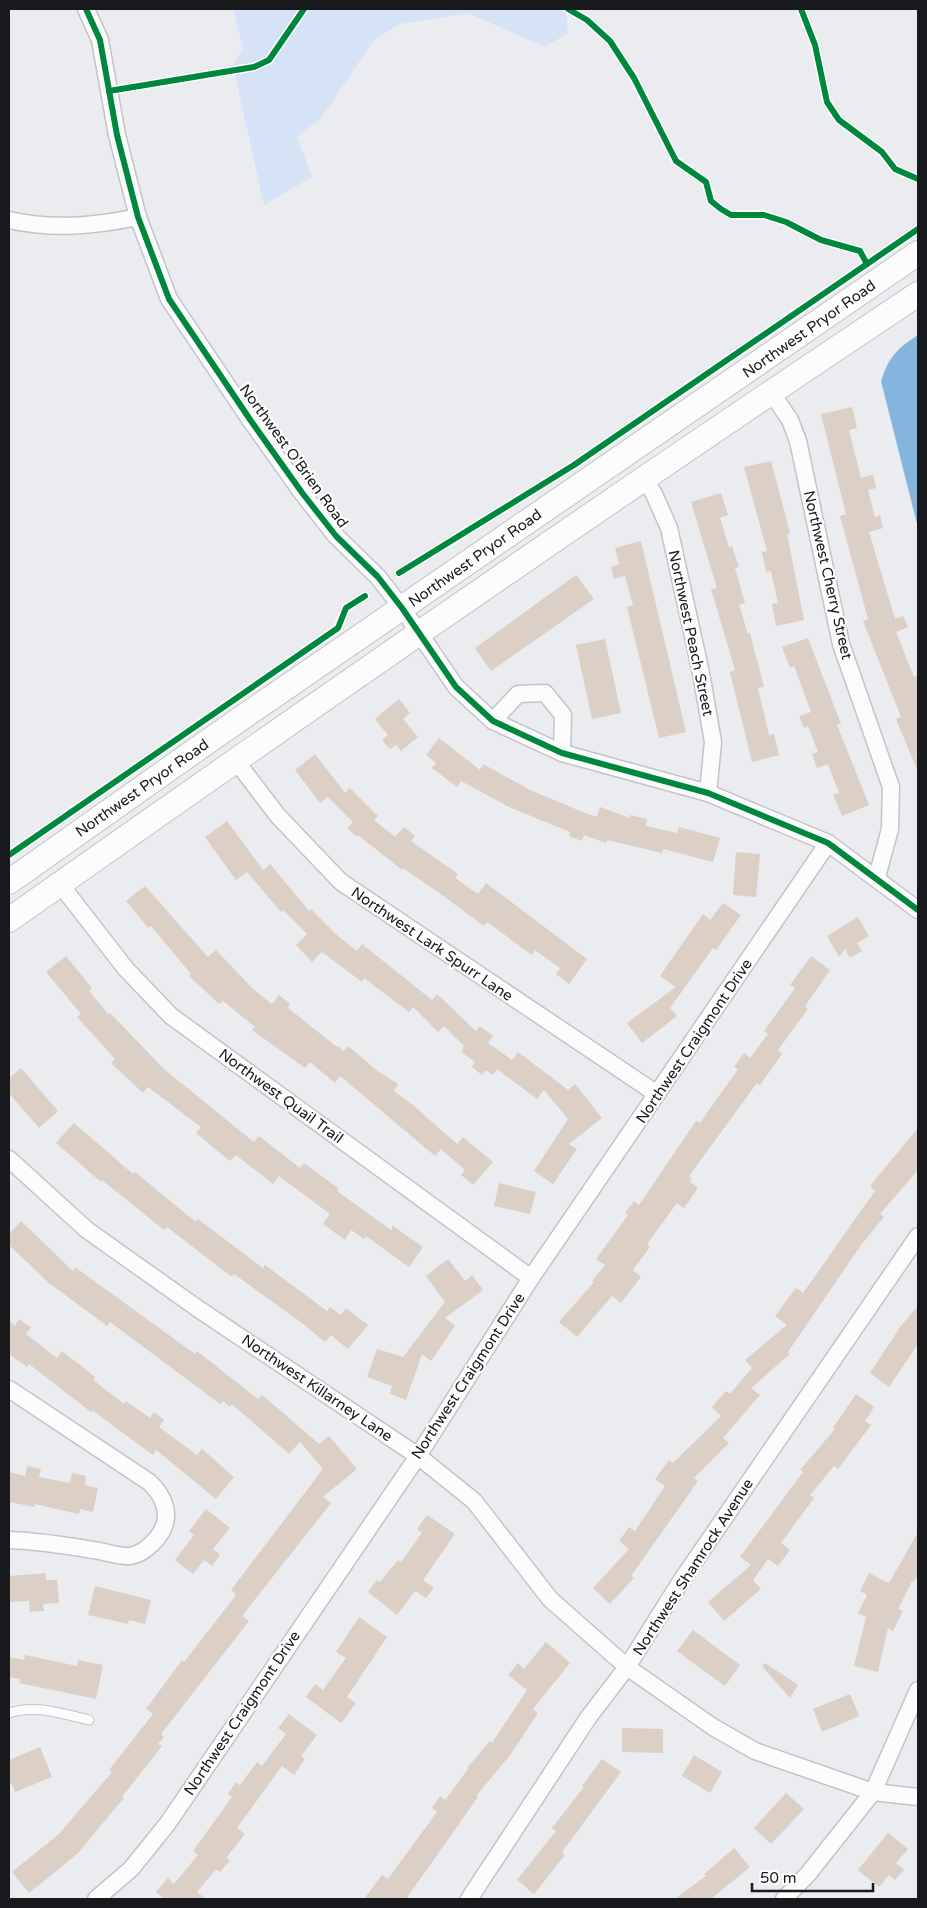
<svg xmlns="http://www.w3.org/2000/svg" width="927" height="1908" font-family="'Varela Round',sans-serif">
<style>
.green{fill:#d6e2f6}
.water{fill:#84b5de}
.building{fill:#dccfc5}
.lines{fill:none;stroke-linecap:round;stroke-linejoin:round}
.lane-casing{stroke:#c2c4c7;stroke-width:11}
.street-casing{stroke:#c2c4c7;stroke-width:19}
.secondary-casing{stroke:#c2c4c7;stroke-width:26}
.lane{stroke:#fcfcfd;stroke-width:9}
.street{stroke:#fcfcfd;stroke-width:16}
.secondary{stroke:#fcfcfd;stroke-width:24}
.cycleway-casing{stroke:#fff;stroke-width:9}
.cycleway{stroke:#00873e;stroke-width:6}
.labels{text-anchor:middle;stroke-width:4.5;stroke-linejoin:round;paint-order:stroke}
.street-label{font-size:15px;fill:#18191c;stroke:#fff}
</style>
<rect width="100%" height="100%" fill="#eaecf0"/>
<polygon class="green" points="233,9 571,9 566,12 568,33 545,47 468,13 400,24 374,40 321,118 297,137 312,177 264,205 233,66 243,48"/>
<path class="water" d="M918,335V528L881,381C889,356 897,349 918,335Z"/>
<g class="building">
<polygon points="852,407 857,428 849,430 861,478 873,475 876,488 868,490 875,517 880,515 883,528 869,532 895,619 903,616 908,627 896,632 914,677 918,675 918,772 896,719 901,717 863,621 868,619 840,516 846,514 821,414"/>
<polygon points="771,461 790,533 787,534 804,620 776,626 772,604 778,603 771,571 766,572 762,552 767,551 744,467"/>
<polygon points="721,493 728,515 720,518 729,547 732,546 739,567 735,568 745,603 739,605 748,634 750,633 764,687 758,688 769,735 774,734 779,755 752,762 730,672 735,670 711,589 717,588 691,502"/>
<polygon points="641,541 686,732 659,738 627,607 633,605 625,576 614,579 611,567 619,564 615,548"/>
<polygon points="576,575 594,599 491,671 475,648"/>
<polygon points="808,638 841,724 837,725 869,805 842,816 833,795 839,793 828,764 817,768 812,754 818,752 808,726 804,728 799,716 811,712 794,666 790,668 782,647"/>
<polygon points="605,639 621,713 592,719 576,645"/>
<polygon points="399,699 410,713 403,719 418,737 401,751 396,745 390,749 382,740 388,735 375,719"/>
<polygon points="439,738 480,770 483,764 530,790 580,811 597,817 600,807 630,818 630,815 647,819 646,826 677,833 679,827 720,838 713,862 663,849 662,853 607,840 606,843 584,835 582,841 569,836 570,832 509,807 461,781 457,787 432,768 436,763 426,755"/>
<polygon points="315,754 345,793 350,788 378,816 374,820 395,837 404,827 415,836 411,841 458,874 455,878 478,894 486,883 587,959 569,984 556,974 560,968 535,950 532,955 487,922 484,926 442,895 403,868 402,870 358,835 357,837 347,828 353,822 328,797 320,803 295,770"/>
<polygon points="227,821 263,870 270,864 309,911 311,909 338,936 357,951 362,944 432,1000 437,994 476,1031 480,1026 493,1036 488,1043 512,1060 518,1052 568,1090 575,1084 602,1118 569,1144 577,1149 553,1184 534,1171 568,1119 544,1090 537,1099 497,1069 493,1075 486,1070 482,1075 472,1067 475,1062 461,1052 464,1046 444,1026 438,1032 413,1007 409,1012 364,978 362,982 322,952 312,962 296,945 307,934 283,910 281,912 247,872 236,880 205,837"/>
<polygon points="736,852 760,854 756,897 733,895"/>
<polygon points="145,886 208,957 216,950 253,989 272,1004 279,995 290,1004 288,1008 337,1047 338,1046 344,1051 348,1046 379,1072 398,1084 394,1091 414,1106 457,1144 463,1137 493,1162 473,1185 461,1175 465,1170 441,1149 435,1156 340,1076 335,1083 310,1062 305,1068 252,1030 255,1027 223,1001 219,1004 189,976 191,974 151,926 148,928 126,901"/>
<polygon points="723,903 741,915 716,950 713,948 670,1008 677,1016 642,1043 627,1023 676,987 660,976 703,914 710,920"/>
<polygon points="858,917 869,936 857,943 862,951 850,958 845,949 839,957 827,936"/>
<polygon points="66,956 92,988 89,991 108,1014 110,1013 165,1070 254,1142 259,1136 300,1168 304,1163 338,1188 337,1191 391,1230 393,1226 423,1247 409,1267 366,1236 364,1239 351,1230 345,1240 323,1224 330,1214 279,1176 273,1184 236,1155 230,1161 196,1133 201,1127 148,1087 143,1093 111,1063 115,1059 77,1017 81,1014 46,972"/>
<polygon points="811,956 830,970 805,1006 808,1009 778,1050 782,1054 760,1085 757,1083 689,1176 692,1179 690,1182 698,1188 684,1208 677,1203 647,1244 650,1247 633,1270 641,1277 621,1303 612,1296 577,1337 559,1322 594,1282 592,1281 605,1265 596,1259 628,1215 625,1213 634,1201 639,1205 696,1121 700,1123 738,1069 734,1067 744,1053 750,1058 768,1034 764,1031 795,988 790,985"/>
<polygon points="21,1068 58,1111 39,1128 9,1093 9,1078"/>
<polygon points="74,1123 133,1174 135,1172 196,1222 198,1219 263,1268 265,1265 327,1311 330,1307 341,1315 346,1308 368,1325 348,1349 331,1335 325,1342 298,1320 234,1274 232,1277 167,1227 164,1230 102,1180 101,1182 56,1143"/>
<polygon points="918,1128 918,1170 880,1214 884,1217 861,1245 788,1352 790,1354 751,1388 760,1395 723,1438 729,1443 694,1478 698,1481 631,1576 634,1578 610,1604 593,1588 629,1549 619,1541 629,1527 635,1531 665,1486 655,1479 669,1460 673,1463 721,1416 712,1407 726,1391 730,1394 752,1368 745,1360 787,1325 775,1316 796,1288 803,1293 875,1191 870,1186"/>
<polygon points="499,1183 536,1192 530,1214 494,1206"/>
<polygon points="21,1221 73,1271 75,1267 195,1354 197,1351 258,1399 262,1395 319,1444 329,1436 357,1469 323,1497 331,1503 242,1616 249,1621 161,1734 164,1737 158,1744 162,1746 122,1797 124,1798 78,1853 29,1893 12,1872 60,1833 112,1772 109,1770 153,1714 146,1709 182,1660 184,1662 236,1595 231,1590 323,1469 300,1442 289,1454 232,1404 230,1407 223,1401 220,1404 110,1322 107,1326 49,1283 9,1245 9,1234"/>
<polygon points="448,1259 465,1281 472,1275 483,1290 445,1318 455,1326 431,1361 422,1354 406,1400 390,1394 392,1386 367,1377 377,1349 403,1357 445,1302 426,1276"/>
<polygon points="918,1306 918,1344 889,1387 870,1373 901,1326"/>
<polygon points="19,1319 31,1327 26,1334 57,1358 62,1351 95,1377 93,1380 124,1404 126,1401 150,1418 154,1412 164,1420 159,1427 197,1455 202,1449 234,1477 216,1499 156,1450 153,1455 92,1410 91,1412 29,1364 27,1367 9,1354 9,1321 15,1326"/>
<polygon points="856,1394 874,1407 865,1421 871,1425 838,1469 834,1466 810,1495 814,1498 781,1543 790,1550 778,1566 768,1559 753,1580 761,1589 724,1621 708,1602 751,1565 740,1557 803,1472 800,1470 835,1429 833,1428"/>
<polygon points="27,1466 41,1469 39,1477 70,1483 72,1473 86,1476 85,1485 98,1488 93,1512 80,1509 79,1514 35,1504 35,1507 9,1502 9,1472 25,1476"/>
<polygon points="206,1509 230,1528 213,1549 220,1555 212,1566 204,1560 193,1574 175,1560 194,1535 189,1531"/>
<polygon points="427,1515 455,1534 423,1580 434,1588 426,1598 415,1591 397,1615 368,1592 377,1580 380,1582 398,1560 401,1562 422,1533 417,1529"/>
<polygon points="918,1532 918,1575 914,1582 912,1581 898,1609 903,1611 893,1631 888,1628 878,1672 854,1666 866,1617 858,1613 867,1595 860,1591 869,1573 889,1583"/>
<polygon points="46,1573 46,1580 57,1580 59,1603 43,1604 44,1611 30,1612 29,1601 9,1602 9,1576"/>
<polygon points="95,1586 151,1600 145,1624 129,1620 128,1624 88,1615"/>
<polygon points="359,1617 387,1637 347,1697 356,1703 341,1723 306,1697 315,1684 323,1690 346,1658 336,1652"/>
<polygon points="693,1630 740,1665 725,1686 677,1651"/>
<polygon points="546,1642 570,1663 533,1709 538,1713 511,1754 476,1796 478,1797 406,1899 364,1899 382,1875 388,1879 437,1812 432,1808 440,1796 445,1800 468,1769 467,1768 490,1741 492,1743 527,1690 508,1675 518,1663 524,1669"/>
<polygon points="25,1655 77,1666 78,1660 103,1665 96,1699 19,1683 20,1679 9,1677 9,1657 24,1660"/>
<polygon points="765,1663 798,1685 790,1698 762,1666"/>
<polygon points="850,1694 859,1716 822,1732 813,1709"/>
<polygon points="289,1714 317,1735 301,1756 305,1759 294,1775 282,1766 237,1828 245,1834 226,1858 230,1860 220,1872 216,1869 197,1892 206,1899 164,1899 156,1892 168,1878 174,1884 198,1855 193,1851 232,1797 228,1794 236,1782 240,1785 257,1762 262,1766 286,1734 278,1728"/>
<polygon points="622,1728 663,1729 663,1753 622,1752"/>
<polygon points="40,1747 52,1777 15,1792 12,1784 9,1785 9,1760"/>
<polygon points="694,1755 722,1772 710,1793 682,1776"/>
<polygon points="602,1759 621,1772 562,1852 565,1855 534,1894 517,1880 556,1831 552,1828 584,1787 582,1786"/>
<polygon points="786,1793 804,1809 771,1844 754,1828"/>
<polygon points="888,1833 908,1849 896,1863 904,1870 895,1880 889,1875 879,1887 858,1870"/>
<polygon points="734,1848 750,1867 711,1899 675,1899 706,1876 704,1874"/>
</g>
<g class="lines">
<g class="lane-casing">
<path id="lane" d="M9,1713C35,1704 63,1714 89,1720"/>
</g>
<g class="street-casing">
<g id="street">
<polyline points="86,9 100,40 117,135 138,217 169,299 251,421 303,494 336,536 378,577 402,608 456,687 493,721 562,753 708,793 828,843 918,910"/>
<path d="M9,220C54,230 94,226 138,217"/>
<polyline points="771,392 790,420 798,441 841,644 891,787 890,829 877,877"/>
<polyline points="645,480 654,494 669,528 701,673 713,742 708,793"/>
<polyline points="493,721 518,694 545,693 563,715 562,753"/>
<polyline points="236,761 278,816 341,882 657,1094"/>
<polyline points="60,884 126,969 171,1016 531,1278"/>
<polyline points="9,1159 87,1230 197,1308 418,1456 474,1501 550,1599 627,1667 713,1727 755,1751 873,1792 918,1797"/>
<path d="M9,1389L149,1482C160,1492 169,1507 165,1523C162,1536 145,1554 130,1556C120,1557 103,1551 93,1550C64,1545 37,1541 9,1540"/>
<polyline points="96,1899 131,1869 168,1823 418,1456 531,1278 828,843"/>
<polyline points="469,1899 588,1718 627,1667 681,1581 918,1236"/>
<polyline points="784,1899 808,1874 873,1792 918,1690"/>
</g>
</g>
<g class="secondary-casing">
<g id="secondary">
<polyline points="9,882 217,735 918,253"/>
<path d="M9,920C309,708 612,498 918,294"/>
</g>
</g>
<use href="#lane" class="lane"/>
<use href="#street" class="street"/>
<use href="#secondary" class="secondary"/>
<g class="cycleway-casing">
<g id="cycleway">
<polyline points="86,9 100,40 117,135 138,217 169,299 251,421 303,494 336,536 378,577 402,608 456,687 493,721 562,753 708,793 828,843 918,910"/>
<polyline points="568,9 587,20 610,41 634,78 676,161 706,182 711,201 721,209 731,215 764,215 786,222 821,240 860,251 867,264"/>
<polyline points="801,9 815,45 827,102 839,120 882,152 895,169 918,179"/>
<polyline points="109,91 254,67 269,60 304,9"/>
<polyline points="399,573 574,465 918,229"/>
<polyline points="9,855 338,628 346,608 365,596"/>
</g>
</g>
<use href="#cycleway" class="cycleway"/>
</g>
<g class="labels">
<g class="street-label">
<text transform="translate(809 329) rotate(-35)" y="5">Northwest Pryor Road</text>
<text transform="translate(294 456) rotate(54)" y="5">Northwest O'Brien Road</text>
<text transform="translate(475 558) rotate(-35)" y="5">Northwest Pryor Road</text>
<text transform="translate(828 575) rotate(77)" y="5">Northwest Cherry Street</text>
<text transform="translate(691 633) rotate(78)" y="5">Northwest Peach Street</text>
<text transform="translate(142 788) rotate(-35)" y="5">Northwest Pryor Road</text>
<text transform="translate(432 944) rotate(34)" y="5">Northwest Lark Spurr Lane</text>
<text transform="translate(694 1041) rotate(-56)" y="5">Northwest Craigmont Drive</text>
<text transform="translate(281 1096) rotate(36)" y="5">Northwest Quail Trail</text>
<text transform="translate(468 1376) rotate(-57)" y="5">Northwest Craigmont Drive</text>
<text transform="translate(317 1388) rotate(34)" y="5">Northwest Killarney Lane</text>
<text transform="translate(693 1567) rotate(-57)" y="5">Northwest Shamrock Avenue</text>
<text transform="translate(242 1713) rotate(-56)" y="5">Northwest Craigmont Drive</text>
</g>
</g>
<rect width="927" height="1908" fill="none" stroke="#18191c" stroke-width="20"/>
<path d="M752 1883v8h121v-8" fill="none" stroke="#18191c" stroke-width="2.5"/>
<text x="760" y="1883" font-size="15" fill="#18191c" stroke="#ffffff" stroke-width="4" paint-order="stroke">50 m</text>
</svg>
